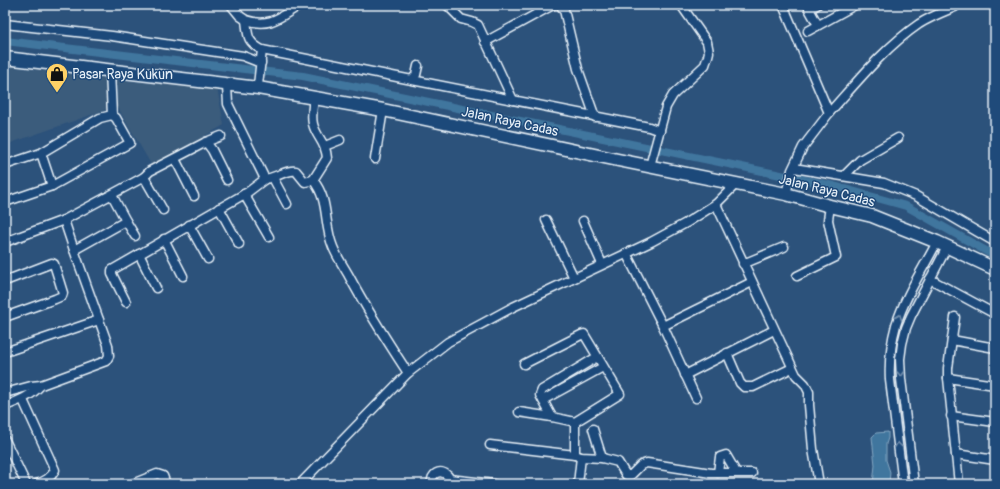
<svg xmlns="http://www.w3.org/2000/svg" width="1000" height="489" font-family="Pangolin,sans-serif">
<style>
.built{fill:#3b5b7c}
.water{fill:#41769e;stroke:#84a7c2}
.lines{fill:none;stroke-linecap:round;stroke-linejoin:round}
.canal{stroke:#41769e;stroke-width:8}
.street-casing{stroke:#e8f1f8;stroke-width:11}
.secondary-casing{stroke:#e8f1f8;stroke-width:15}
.street{stroke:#1f4a7a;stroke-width:8}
.secondary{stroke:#1f4a7a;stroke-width:12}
.oneway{stroke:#6f8dac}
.labels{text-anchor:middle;stroke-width:3;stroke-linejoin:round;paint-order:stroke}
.poi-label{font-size:14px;fill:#e8f1f8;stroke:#1f4a7a;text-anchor:start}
.street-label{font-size:14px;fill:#e8f1f8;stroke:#1f4a7a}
</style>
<rect width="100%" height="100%" fill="#2c527b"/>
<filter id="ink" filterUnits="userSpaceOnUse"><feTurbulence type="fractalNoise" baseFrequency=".025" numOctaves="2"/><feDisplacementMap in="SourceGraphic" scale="8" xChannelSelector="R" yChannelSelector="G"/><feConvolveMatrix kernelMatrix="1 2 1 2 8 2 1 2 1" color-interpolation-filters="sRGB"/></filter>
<g filter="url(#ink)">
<g class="built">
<polygon points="5,66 109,78 108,109 5,145"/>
<polygon points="117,80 217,88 224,125 152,166 117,106"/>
</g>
<polygon class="water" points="888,432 888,438 886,444 886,460 890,472 889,484 873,484 875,465 872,437 876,433"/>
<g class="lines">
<polyline class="canal" points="5,41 303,76 834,186 906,206 995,256"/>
<g class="street-casing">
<g id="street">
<path d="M231,5L240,16L246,20C248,36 247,42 262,50L412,80L416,75L418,66"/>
<polyline points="447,5 461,19 472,22 478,25 513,100"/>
<polyline points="560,5 564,10 578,69 595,117"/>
<polyline points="783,5 829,113 803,147 792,170 786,194"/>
<polyline points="817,5 809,9 818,25"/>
<path d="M246,20C270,28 280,17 300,5"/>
<polyline points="5,24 112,36 243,56 261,63"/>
<polyline points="808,31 855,5"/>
<polyline points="485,42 553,5"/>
<polyline points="110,71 112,115"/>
<polyline points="412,80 649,127 660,131"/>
<polyline points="258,85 262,50"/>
<path d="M314,98C313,106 311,116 313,124C316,137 326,142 327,158L313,180C330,201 323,223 333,247C337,257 344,267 349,276C367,310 387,341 408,373"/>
<path d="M829,113C857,82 884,48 919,24C930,17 943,12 955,7"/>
<polyline points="206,142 221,136"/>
<polyline points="325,146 340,140"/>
<polyline points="175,159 194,196"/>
<polyline points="375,159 383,110"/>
<polyline points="5,165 41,153 52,186"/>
<polyline points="650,166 666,107 673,95 705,65 708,56 709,52 707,42 681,5"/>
<polyline points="794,168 884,183 916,196 995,242"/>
<polyline points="845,175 860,160 898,138"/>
<polyline points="144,177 163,210"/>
<polyline points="273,178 287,204"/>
<path d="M265,179C275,178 288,169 296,171L305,182L313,180"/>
<polyline points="244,194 269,237"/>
<polyline points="5,202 52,186 130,143 116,118 112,115 100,118 41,153"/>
<polyline points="716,204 796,375 805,384 809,392 809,405 813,449 819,484"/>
<polyline points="219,208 239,244"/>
<polyline points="64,220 74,250"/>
<polyline points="546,220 574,278"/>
<polyline points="126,221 135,236"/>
<polyline points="583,221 602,264"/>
<polyline points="189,225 208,259"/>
<polyline points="164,239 183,276"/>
<polyline points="5,242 64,220 144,177 150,171 206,142 212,150 227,180"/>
<polyline points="626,253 663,326 696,398"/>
<polyline points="139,254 156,288"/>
<polyline points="743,264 784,247"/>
<polyline points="797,276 836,257 828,220 830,206"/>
<polyline points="930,279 995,314"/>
<polyline points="5,281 52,263 54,264 63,293 62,296 55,299 5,317"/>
<polyline points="126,302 112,274 112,270 248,192 265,179 228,104 227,86 233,83"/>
<polyline points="955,317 948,368 948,378 959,484"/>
<polyline points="663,326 752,282"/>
<polyline points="952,340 995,348"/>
<polyline points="5,352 99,320"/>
<polyline points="727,353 740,383 744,387 753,387 792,368"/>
<polyline points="685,375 774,330"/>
<polyline points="948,378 995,385"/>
<polyline points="5,393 31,386 41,385 106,361 109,356 108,345 74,250 126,221 112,195"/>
<path d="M23,400L55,470C51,478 45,481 37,484"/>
<polyline points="543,400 603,367"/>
<path d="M5,406C19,401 31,396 41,385"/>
<polyline points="519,412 552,417 575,422 620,394 584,334 581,335 524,364"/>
<polyline points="951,416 995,422"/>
<polyline points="552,417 540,395 542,390 597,357"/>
<polyline points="593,429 602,458"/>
<polyline points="5,440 26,484"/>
<polyline points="490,445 575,455 581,457 602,458 618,462 626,475 631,475 641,465 647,463 711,473 752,473"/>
<polyline points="956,454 995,460"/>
<polyline points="575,455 575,422"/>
<polyline points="718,473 720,457 726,455 736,472"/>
<polyline points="449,479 494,484"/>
<polyline points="132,484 157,474 163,476 166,484"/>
<polyline points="300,484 408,373 448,342 513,307 651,242 686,223 716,204 737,183"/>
<path d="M432,484C430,474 440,468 448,476L449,483"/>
<polyline points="578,484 581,457"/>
<path d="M903,484L890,380C889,362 891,343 896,325C905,296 923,269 937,242"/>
<polyline points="914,484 901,379 900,359 902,344 906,328 911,316 947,247"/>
</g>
</g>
<g class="secondary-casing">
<polyline id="secondary" points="5,58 258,88 383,110 618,160 786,194 830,206 872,216 937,242 995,269"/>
</g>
<use href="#street" class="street"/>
<use href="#secondary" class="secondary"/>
</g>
<defs><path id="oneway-chevron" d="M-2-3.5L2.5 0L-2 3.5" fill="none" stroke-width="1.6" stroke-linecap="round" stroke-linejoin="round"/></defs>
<g class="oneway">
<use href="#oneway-chevron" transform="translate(899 317) rotate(-69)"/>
<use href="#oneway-chevron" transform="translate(901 374) rotate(87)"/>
<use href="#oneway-chevron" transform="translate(898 445) rotate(-97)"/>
</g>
</g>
<defs>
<g id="shop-pin" transform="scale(1.15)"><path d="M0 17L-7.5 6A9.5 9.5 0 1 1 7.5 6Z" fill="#ffd166" stroke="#1f4a7a"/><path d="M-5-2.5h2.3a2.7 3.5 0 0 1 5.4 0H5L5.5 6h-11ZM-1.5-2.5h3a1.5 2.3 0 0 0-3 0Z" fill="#111"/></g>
</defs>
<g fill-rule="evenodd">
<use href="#shop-pin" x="57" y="74"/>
</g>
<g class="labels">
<g class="poi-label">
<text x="72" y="79">Pasar Raya Kukun</text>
</g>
<g class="street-label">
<text transform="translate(510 121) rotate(12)" y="5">Jalan Raya Cadas</text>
<text transform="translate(827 190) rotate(14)" y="5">Jalan Raya Cadas</text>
</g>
</g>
<rect width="1000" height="489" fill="none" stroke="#1f4a7a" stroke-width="20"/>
<rect x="10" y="10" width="980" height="469" fill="none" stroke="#e8f1f8" stroke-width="1.5" filter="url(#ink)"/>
</svg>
